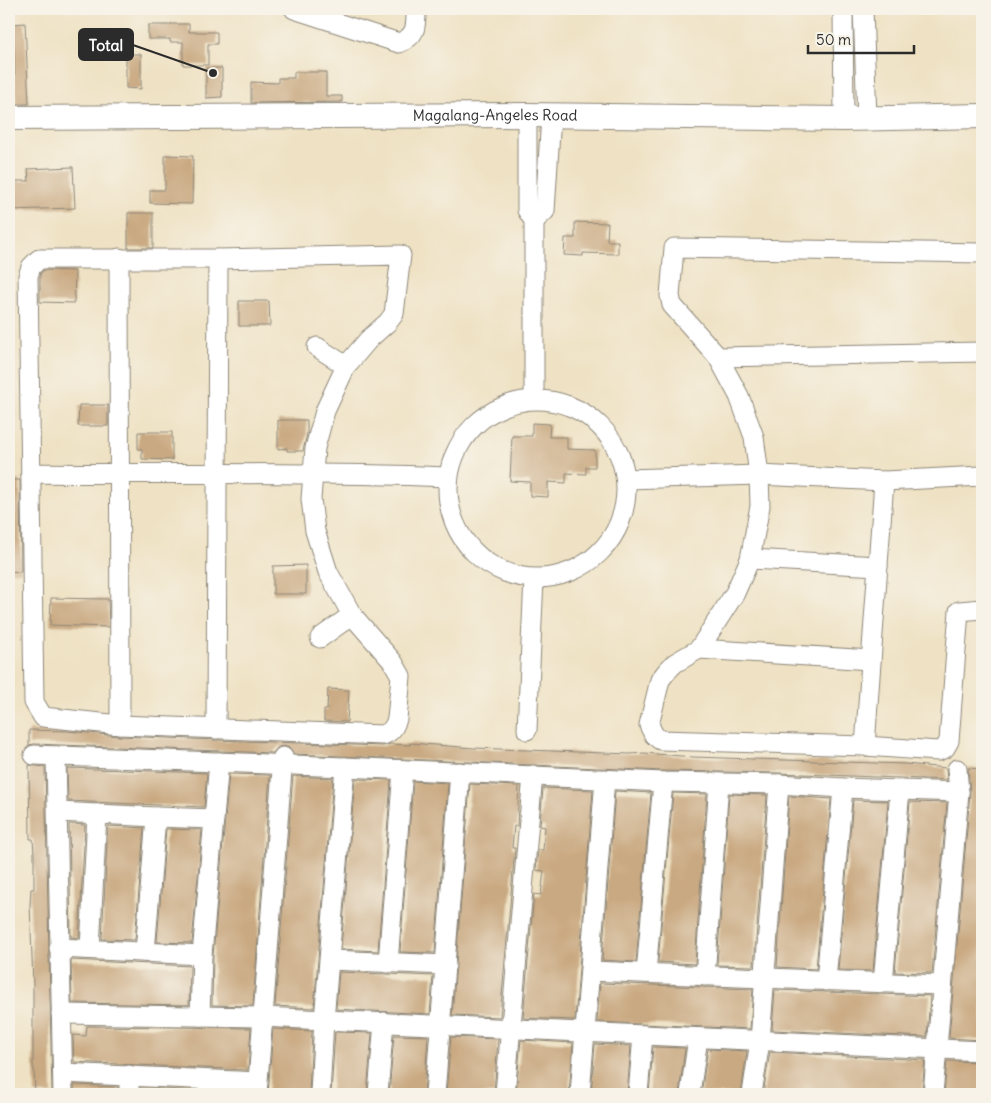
<svg xmlns="http://www.w3.org/2000/svg" width="991" height="1103" font-family="Delius,sans-serif">
<style>
.building{fill:#c9a981}
.lines{fill:none;stroke-linecap:round;stroke-linejoin:round}
.minor-casing{stroke:#8d8678;stroke-width:21}
.major-casing{stroke:#8d8678;stroke-width:26}
.minor{stroke:#fff;stroke-width:19}
.major{stroke:#fff;stroke-width:24}
.labels{text-anchor:middle;stroke-width:4;stroke-linejoin:round;paint-order:stroke}
.street-label{font-size:15px;fill:#2b2b2b;stroke:#f7f3e8}
.leader{fill:none;stroke:#2b2b2b;stroke-width:2}
.callout-dot{fill:#2b2b2b;stroke:#f7f3e8;stroke-width:2}
.callout{fill:#2b2b2b;stroke:#2b2b2b;stroke-width:2}
.callout-label{font-size:16px;text-anchor:middle;font-weight:bold;fill:#fff}
</style>
<rect width="100%" height="100%" fill="#f7f3e8"/>
<filter id="ink" filterUnits="userSpaceOnUse"><feTurbulence type="fractalNoise" baseFrequency=".02" numOctaves="2"/><feDisplacementMap in="SourceGraphic" scale="10" xChannelSelector="R" yChannelSelector="G"/><feConvolveMatrix kernelMatrix="1 2 1 2 8 2 1 2 1" color-interpolation-filters="sRGB"/></filter>
<filter id="wash" filterUnits="userSpaceOnUse"><feTurbulence type="fractalNoise" baseFrequency=".0096" numOctaves="4" result="noise"/><feDisplacementMap in="SourceGraphic" scale="20" xChannelSelector="R" yChannelSelector="G"/><feGaussianBlur stdDeviation="1.12" result="paint"/><feColorMatrix in="noise" values="0 0 0 0 0 0 0 0 0 0 0 0 0 0 0 0 0 1.4 0 .05"/><feComposite in="paint" operator="in"/></filter>
<g filter="url(#wash)">
<rect width="100%" height="100%" fill="#efe2c4"/>
<g id="blocks">
<g class="building">
<polygon points="25,23 29,104 16,104 13,24"/>
<polygon points="170,24 189,24 189,32 217,32 217,44 208,44 208,65 183,65 183,42 170,42 170,39 148,39 148,25 170,25"/>
<polygon points="126,54 141,54 141,89 126,88"/>
<polygon points="206,68 222,68 222,97 206,98"/>
<polygon points="294,72 326,72 326,96 342,96 342,102 251,103 251,82 278,83 278,78 294,78"/>
<polygon points="165,155 193,156 192,204 150,203 150,190 165,190"/>
<polygon points="73,167 75,208 9,210 9,181 29,181 28,169"/>
<rect x="128" y="213" width="25" height="35"/>
<polygon points="575,222 608,223 607,241 618,241 618,254 583,253 583,256 564,255 565,238 575,238"/>
<polygon points="44,270 75,271 74,303 40,302 40,274"/>
<polygon points="239,301 269,301 270,326 239,326"/>
<polygon points="79,405 108,405 108,426 78,426"/>
<polygon points="278,420 307,420 307,434 303,451 287,451 287,448 278,449"/>
<polygon points="532,423 550,424 549,437 567,437 567,449 595,450 595,467 586,467 586,474 566,473 566,483 548,482 548,497 530,496 530,482 510,481 512,436 532,436"/>
<polygon points="138,432 172,432 172,460 142,459 142,449 138,449"/>
<polygon points="9,480 20,480 21,572 9,571"/>
<polygon points="306,565 306,594 273,594 273,566"/>
<polygon points="51,598 108,599 109,627 50,625"/>
<polygon points="328,689 349,690 347,722 324,721 324,710 327,710"/>
<polygon points="29,730 67,731 120,736 215,740 383,746 391,744 410,745 410,743 474,748 630,754 644,753 693,757 906,764 946,768 947,780 779,773 663,771 294,754 290,748 283,746 278,747 273,753 34,744 29,745"/>
<polygon points="29,765 45,767 52,1094 35,1094 34,1068 33,1068 33,984 30,905 31,889 34,889 34,854 33,839 30,839"/>
<polygon points="67,768 207,773 204,807 68,801"/>
<polygon points="968,768 982,769 982,825 980,848 982,848 982,1040 949,1038 970,793"/>
<polygon points="229,774 270,775 253,1006 212,1005 213,956"/>
<polygon points="293,776 333,778 314,1008 275,1006"/>
<polygon points="355,779 391,780 378,951 341,949"/>
<polygon points="413,781 448,783 435,953 400,952"/>
<polygon points="470,784 519,786 517,826 514,826 512,848 515,848 500,1017 452,1015"/>
<polygon points="543,788 593,790 575,1020 523,1018 534,894 541,895 544,871 536,870 538,850 543,850 545,827 540,826"/>
<polygon points="615,791 651,793 636,962 602,960"/>
<polygon points="673,793 707,794 695,964 658,962"/>
<polygon points="729,794 767,795 754,966 717,965"/>
<polygon points="789,796 831,799 816,969 777,967"/>
<polygon points="853,800 888,801 873,971 838,970"/>
<polygon points="910,802 947,803 932,973 895,972"/>
<polygon points="69,824 85,825 79,938 71,937"/>
<polygon points="108,826 144,828 135,940 102,939"/>
<polygon points="166,829 202,830 192,943 157,942"/>
<polygon points="71,960 190,966 189,1005 72,1003"/>
<polygon points="339,972 433,976 430,1014 336,1009"/>
<polygon points="600,983 753,989 750,1029 597,1022"/>
<polygon points="775,990 930,996 927,1037 772,1030"/>
<polygon points="87,1026 251,1028 248,1070 74,1062 73,1035 86,1036"/>
<polygon points="273,1029 312,1031 309,1094 268,1094"/>
<polygon points="335,1032 372,1033 367,1094 331,1094"/>
<polygon points="394,1035 428,1036 424,1094 389,1094"/>
<polygon points="451,1037 498,1039 494,1094 446,1094"/>
<polygon points="521,1040 573,1043 569,1094 516,1094"/>
<polygon points="595,1044 631,1046 627,1094 591,1094"/>
<polygon points="653,1047 685,1048 679,1094 649,1094"/>
<polygon points="708,1049 747,1051 741,1094 701,1094"/>
<polygon points="770,1052 925,1060 922,1091 912,1091 912,1094 763,1094"/>
<polygon points="947,1061 982,1062 982,1093 963,1092 963,1094 944,1094"/>
<polygon points="74,1085 118,1087 118,1094 74,1094"/>
<polygon points="140,1088 246,1093 246,1094 140,1094"/>
</g>
</g>
</g>
<g filter="url(#ink)">
<use href="#blocks" fill-opacity="0" stroke="#8d8678" stroke-width="1"/>
<g class="lines">
<g class="minor-casing">
<g id="minor">
<path d="M294,9L399,43C417,36 416,26 416,9"/>
<polyline points="843,9 844,119"/>
<polyline points="863,9 867,118"/>
<polyline points="527,115 527,210 534,221 534,399"/>
<polyline points="534,221 545,211 551,116"/>
<polyline points="982,253 674,248 670,296 672,305 718,357 739,396 754,437 759,475 760,506 750,559 735,593 699,649 675,663 667,671 660,680 649,725 654,735 660,740 865,746 938,751 945,748 949,741 959,611 982,609"/>
<path d="M401,255L394,314L388,322L369,339L346,366L325,411L315,448L311,499L315,531L328,572L352,615L393,662L401,676L397,719C394,728 391,732 383,735L120,725L43,717L34,702L28,276L31,267L39,259H218Z"/>
<polyline points="119,258 120,725"/>
<polyline points="317,347 346,366"/>
<polyline points="718,357 982,352"/>
<circle cx="537" cy="489" r="89"/>
<path d="M31,473C170,475 309,471 447,477"/>
<polyline points="626,479 759,475 884,481 982,476"/>
<polyline points="750,559 878,566"/>
<polyline points="320,638 352,615"/>
<polyline points="699,649 871,660"/>
<polyline points="216,729 218,259"/>
<polyline points="527,730 534,579"/>
<polyline points="865,746 884,481"/>
<polyline points="34,755 345,767 663,782 779,784 843,788 959,792"/>
<polyline points="56,756 63,1094"/>
<polyline points="58,812 156,817 214,819"/>
<polyline points="59,948 202,955"/>
<polyline points="90,949 97,814"/>
<polyline points="145,952 156,817"/>
<polyline points="330,960 446,965"/>
<polyline points="388,963 403,770"/>
<polyline points="590,971 941,985"/>
<polyline points="646,973 663,782"/>
<polyline points="705,976 719,783"/>
<polyline points="826,981 843,788"/>
<polyline points="883,983 900,790"/>
<polyline points="61,1014 262,1017 982,1051"/>
<polyline points="200,1016 202,955 219,762"/>
<polyline points="63,1073 258,1082"/>
<polyline points="129,1094 129,1075"/>
<polyline points="257,1094 283,757"/>
<polyline points="320,1094 324,1020 345,767"/>
<polyline points="378,1094 384,1022"/>
<polyline points="435,1094 460,772"/>
<polyline points="505,1094 533,775"/>
<polyline points="580,1094 605,779"/>
<polyline points="638,1094 643,1035"/>
<polyline points="690,1094 698,1038"/>
<polyline points="752,1094 760,1041 779,784"/>
<polyline points="933,1094 959,792 957,769"/>
</g>
</g>
<g class="major-casing">
<g id="major">
<path id="s1" d="M9,118L527,115L844,119L982,116"/>
</g>
</g>
<use href="#minor" class="minor"/>
<use href="#major" class="major"/>
</g>
</g>
<g class="labels">
<g class="street-label">
<text dy="5" stroke="none"><textPath href="#s1" startOffset="486">Magalang-Angeles Road</textPath></text>
</g>
</g>
<path class="leader" d="M213 73L133 45"/>
<circle class="callout-dot" cx="213" cy="73" r="5"/>
<rect class="callout" x="79" y="29" width="54" height="31" rx="5"/>
<g class="callout-label">
<text x="106" y="51">Total</text>
</g>
<rect width="991" height="1103" fill="none" stroke="#f7f3e8" stroke-width="30"/>
<path d="M808 45v8h106v-8" fill="none" stroke="#2b2b2b" stroke-width="2.5"/>
<text x="816" y="45" font-size="15" fill="#2b2b2b" stroke="#f7f3e8" stroke-width="4" paint-order="stroke">50 m</text>
</svg>
